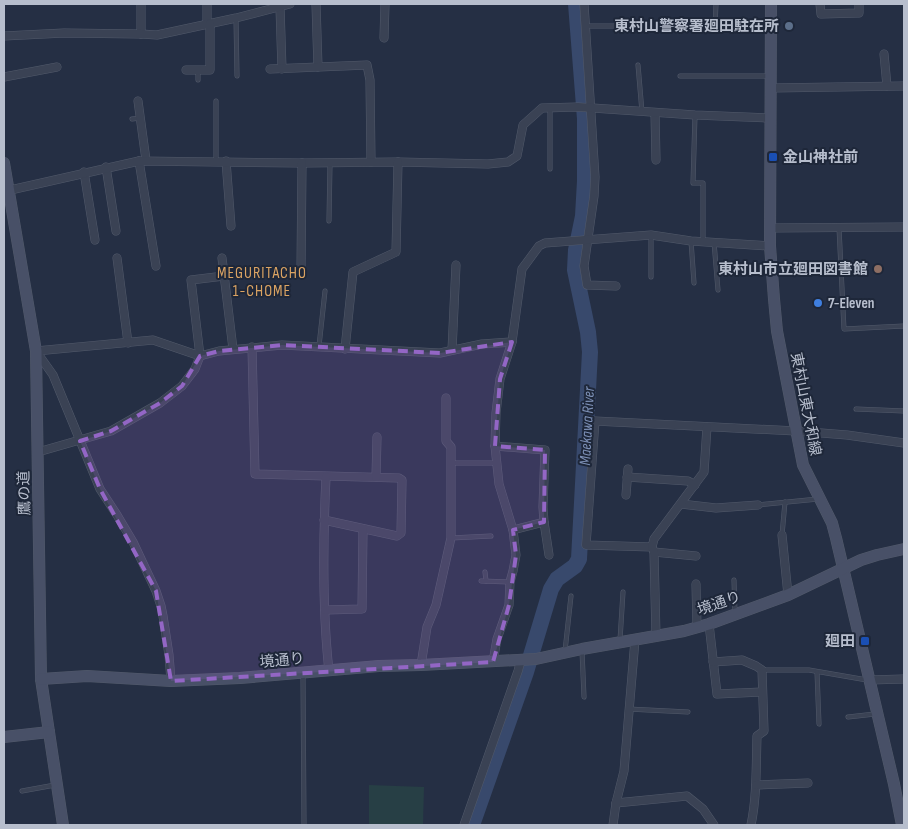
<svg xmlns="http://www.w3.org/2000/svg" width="908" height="829" font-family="'Sofia Sans Condensed','Noto Sans JP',sans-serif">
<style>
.green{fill:#273f45}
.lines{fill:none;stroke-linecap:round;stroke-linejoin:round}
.river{stroke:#38496c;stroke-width:16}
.lane-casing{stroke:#525a6b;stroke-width:5}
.street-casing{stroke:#525a6b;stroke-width:9}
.secondary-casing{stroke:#525a6b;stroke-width:12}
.lane{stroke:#3a4254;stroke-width:4}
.street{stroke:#3a4254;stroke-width:8}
.secondary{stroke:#485067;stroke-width:11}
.marked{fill:#9366c5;fill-opacity:0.2;stroke:#9366c5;stroke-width:4;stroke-dasharray:10 6;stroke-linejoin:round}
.service-dot{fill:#5c6f8a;stroke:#1e2739;stroke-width:2}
.transit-dot{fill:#1a4fb4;stroke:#1e2739;stroke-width:2}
.education-dot{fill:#8d6e63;stroke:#1e2739;stroke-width:2}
.shop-dot{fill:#3f7fe0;stroke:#1e2739;stroke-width:2}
.labels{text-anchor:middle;stroke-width:4;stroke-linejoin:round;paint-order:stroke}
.poi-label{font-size:15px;font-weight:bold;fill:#b7becd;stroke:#1e2739;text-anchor:end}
.street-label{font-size:15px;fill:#b7becd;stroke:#1e2739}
.neighbourhood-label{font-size:16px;letter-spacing:1px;fill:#dca463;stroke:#1e2739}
.water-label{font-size:16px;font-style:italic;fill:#7d90b6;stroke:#1e2739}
</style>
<rect width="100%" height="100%" fill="#252f44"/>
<polygon class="green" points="369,785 424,787 423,825 369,825"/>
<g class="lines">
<polyline class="river" points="472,825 526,672 551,589 557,579 575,566 579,559 590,352 588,332 575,270 576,250 583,216 585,181 585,119 576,4"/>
<g class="lane-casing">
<g id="lane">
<polyline points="236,18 237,76"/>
<polyline points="678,24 715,25"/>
<polyline points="586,26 654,26"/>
<polyline points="715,26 716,4"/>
<polyline points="638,65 642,112"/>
<polyline points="198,70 198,80"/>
<polyline points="680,76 768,76"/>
<polyline points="216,101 216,161"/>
<polyline points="695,115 693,183 703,183 703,241"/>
<polyline points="132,119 140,118"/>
<polyline points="550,169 550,107"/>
<polyline points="329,221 330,163"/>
<polyline points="839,228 844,329 904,326"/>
<polyline points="651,235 651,277"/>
<polyline points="691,241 694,283"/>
<polyline points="714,242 718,290"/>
<polyline points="319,346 325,291"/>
<polyline points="856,409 904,411"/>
<polyline points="452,463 497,463"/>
<polyline points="758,505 818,499"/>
<polyline points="782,535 785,502"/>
<polyline points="451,538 491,536"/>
<polyline points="485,572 486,581"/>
<polyline points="734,580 735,613"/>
<polyline points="481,581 510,582"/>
<polyline points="620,640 623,592"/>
<polyline points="565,651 571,596"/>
<polyline points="582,651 584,697"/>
<polyline points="762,670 809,670 867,680"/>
<polyline points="817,672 819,724"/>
<polyline points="303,675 304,825"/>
<polyline points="628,709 688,712"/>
<polyline points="848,717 875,714"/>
<polyline points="22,791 55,785"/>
</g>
</g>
<g class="street-casing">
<g id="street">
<polyline points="141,4 141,34"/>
<polyline points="316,4 318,67"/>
<polyline points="584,4 595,177 594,196 584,266 587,285 616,286"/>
<polyline points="820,4 821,14 859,13 859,4"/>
<polyline points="280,7 282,69"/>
<polyline points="207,24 207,4"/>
<polyline points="4,36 64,33 141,34 157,35 236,18 290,4"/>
<polyline points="384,38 385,4"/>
<polyline points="884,54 887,86"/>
<polyline points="270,69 367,65 370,80 371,162"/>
<polyline points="186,70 210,70 210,24"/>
<polyline points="4,77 57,67"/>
<polyline points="771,88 903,86"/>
<polyline points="138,101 146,160"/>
<polyline points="655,113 656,160"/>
<polyline points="139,161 156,266"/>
<polyline points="226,161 231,226"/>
<polyline points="106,167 116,231"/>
<polyline points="84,172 95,240"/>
<polyline points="6,191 139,161 302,163 398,162 488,164 508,162 517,156 523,125 542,108 578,107 695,115 771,118"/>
<polyline points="770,228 904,227"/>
<polyline points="117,258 128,343"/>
<polyline points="222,258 233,349"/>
<polyline points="301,271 302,163"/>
<polyline points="252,347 255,474 399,478 402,480 401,533 397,536 324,520"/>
<polyline points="345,349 353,272 396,252 398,162"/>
<polyline points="452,350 456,265"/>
<polyline points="495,446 545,450 543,507 544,522 513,530"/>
<polyline points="38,452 111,431 160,403 182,386 195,369 200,356 191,280 224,276"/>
<path d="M326,477C323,540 322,608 329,671"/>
<polyline points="376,477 377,437"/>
<polyline points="627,477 688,481 695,485"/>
<polyline points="626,495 628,469"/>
<polyline points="681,504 716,508 758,505"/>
<polyline points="544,522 549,555"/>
<polyline points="782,535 788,595"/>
<polyline points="652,547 586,545 595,421 796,431 847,435 904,443"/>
<polyline points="654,552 696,556"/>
<polyline points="696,584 697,627"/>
<polyline points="325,610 362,609 363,529"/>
<polyline points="709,624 717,694 762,692"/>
<polyline points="656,636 654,552 652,547 654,539 704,472 707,427"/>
<polyline points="493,662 497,639 509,605 510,582 513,571 516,555 513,530 499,484 495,446 496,413 500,379 512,342 522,269 539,246 545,243 651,235 691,241 770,246"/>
<path d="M713,662L742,660L756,666L762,670L764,731L757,736C756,766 757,796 751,825"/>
<polyline points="421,665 427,627 436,605 451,538 451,447 446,441 446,398"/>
<polyline points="869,680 904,679"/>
<polyline points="171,681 169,655 163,616 161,606 156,591 133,542 117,515 100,489 53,375 36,351 153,340 200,356 219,351 282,345 440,353 482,344 512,342"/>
<polyline points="756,785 808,783"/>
<polyline points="616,803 687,796 703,809 714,825"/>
<polyline points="464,825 518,671 521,660"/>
<polyline points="613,825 616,803 624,771 635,640"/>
</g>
</g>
<g class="secondary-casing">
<g id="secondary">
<polyline points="771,4 770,246 774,299 777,331 803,465 832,523 836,538 894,784 902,825"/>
<polyline points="4,163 36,351 41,679 63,825"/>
<polyline points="41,679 87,676 171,681 240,678 379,666 421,665 536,659 582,649 684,631 709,624 788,595 861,560 877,555 904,549"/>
<polyline points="4,737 49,732"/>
</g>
</g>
<use href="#lane" class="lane"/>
<use href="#street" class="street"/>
<use href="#secondary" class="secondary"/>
</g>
<path class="marked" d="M512,342L500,379L495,446L545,450L544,522L513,530L516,555L509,605L493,662L171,681L156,591L100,489L80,441L111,431L160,403L182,386L200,356L219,351L282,345L440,353Z"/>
<circle class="service-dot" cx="789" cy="26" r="5"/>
<g class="transit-dot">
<rect x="768" y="152" width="10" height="10" rx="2.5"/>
<rect x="860" y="636" width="10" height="10" rx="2.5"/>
</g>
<circle class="education-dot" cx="878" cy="269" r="5"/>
<circle class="shop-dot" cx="818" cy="303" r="5"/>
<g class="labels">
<g class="poi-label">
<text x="779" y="31">東村山警察署廻田駐在所</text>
<text x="783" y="162" text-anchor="start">金山神社前</text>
<text x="868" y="274">東村山市立廻田図書館</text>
<text x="828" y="308" text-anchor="start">7-Eleven</text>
<text x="855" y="646">廻田</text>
</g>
<g class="street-label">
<text transform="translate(806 404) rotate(79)" y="5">東村山東大和線</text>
<text transform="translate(24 493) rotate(-91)" y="5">鷹の道</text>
<text transform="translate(719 603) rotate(-19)" y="5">境通り</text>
<text transform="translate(282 660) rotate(-5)" y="5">境通り</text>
</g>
<g class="neighbourhood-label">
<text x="262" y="278">MEGURITACHO<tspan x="262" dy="18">1-CHOME</tspan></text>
</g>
<g class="water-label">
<text transform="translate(586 426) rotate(-87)" y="6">Maekawa River</text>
</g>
</g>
<rect width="908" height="829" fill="none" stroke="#b7becd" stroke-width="10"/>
</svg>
